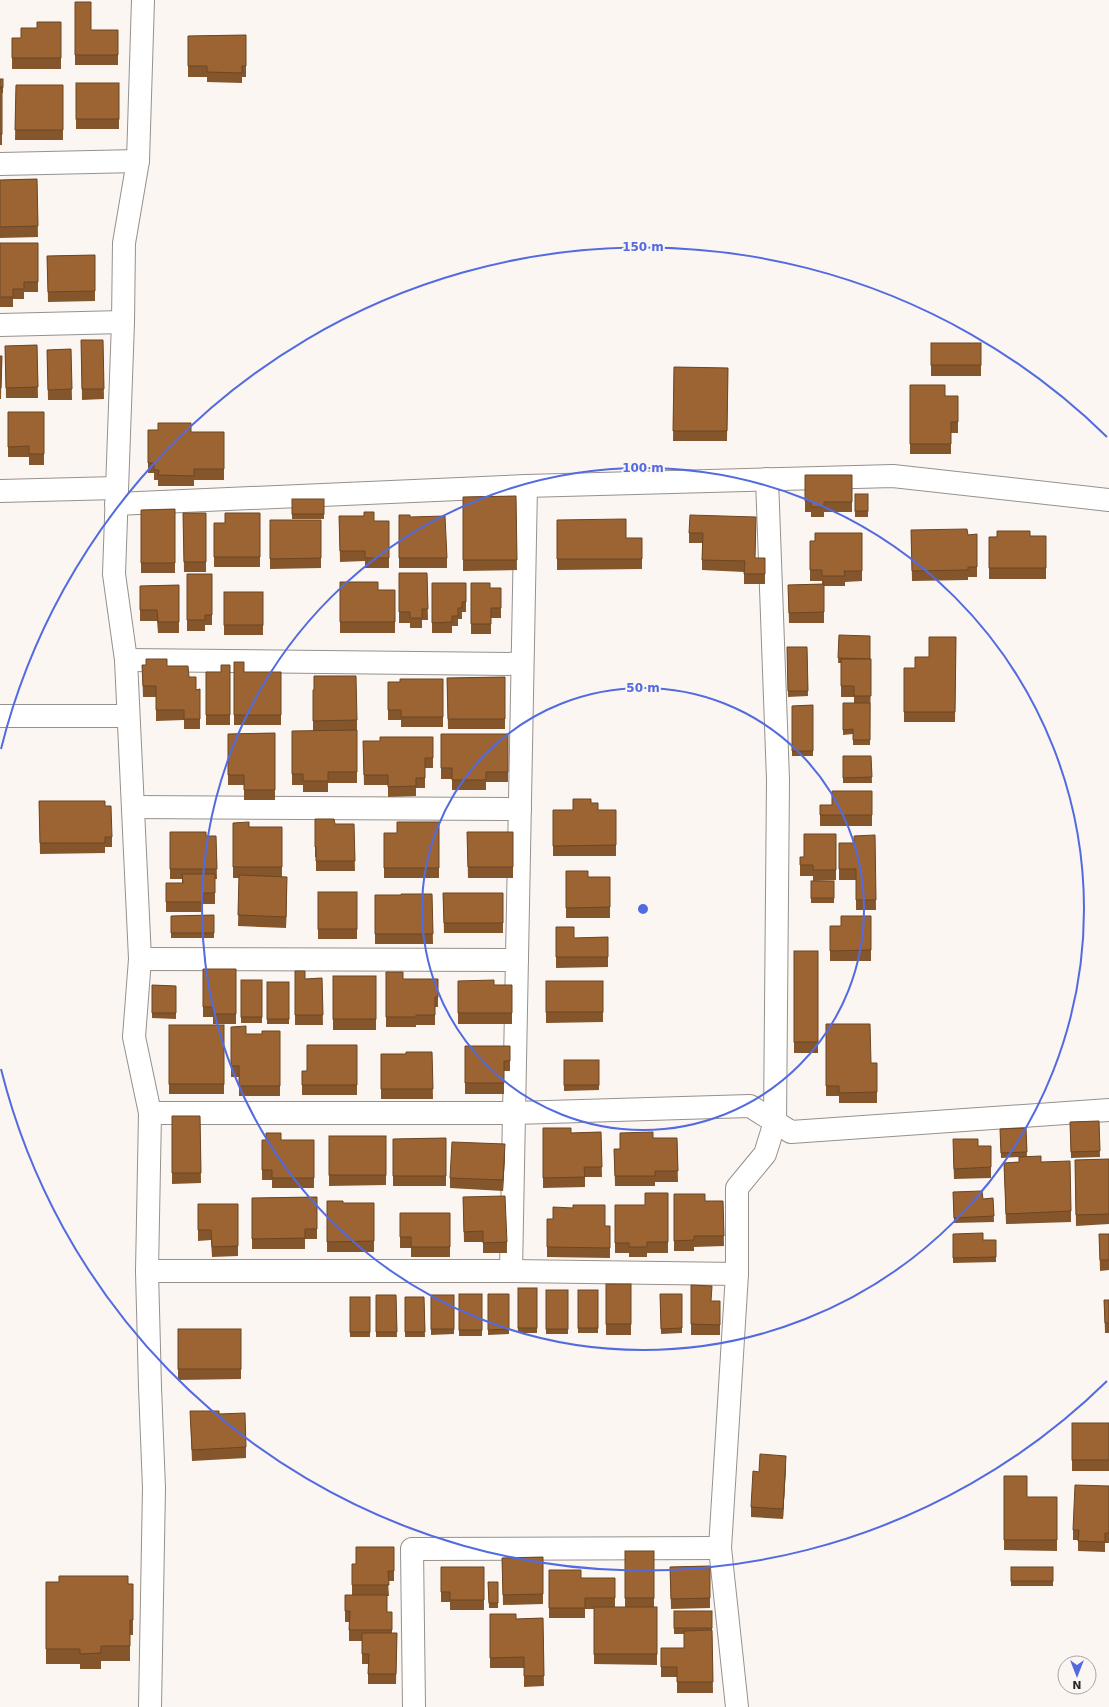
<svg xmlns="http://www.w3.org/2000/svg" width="1109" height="1707" font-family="'DejaVu Sans',sans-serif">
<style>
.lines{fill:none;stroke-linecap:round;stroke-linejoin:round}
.street-casing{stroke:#96918d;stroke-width:24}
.street{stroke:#fff;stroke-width:22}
.wall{fill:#85562b}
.shaded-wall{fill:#6c4623}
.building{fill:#9b6432;stroke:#6c4623}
.ring{fill:none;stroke:#536be1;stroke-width:2}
.centre{fill:#536be1;stroke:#fbf6f1;stroke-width:2}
.ring-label{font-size:12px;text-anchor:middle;font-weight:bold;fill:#536be1;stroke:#fbf6f1;stroke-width:4;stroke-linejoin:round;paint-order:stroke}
</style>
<rect width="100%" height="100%" fill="#fbf6f1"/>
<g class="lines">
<g class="street-casing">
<g id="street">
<polyline points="143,0 138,161 124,243 123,322 114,574 126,660 140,959 134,1037 150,1113 147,1271 150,1387 154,1488 150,1707"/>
<polyline points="0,164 138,161"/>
<polyline points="0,325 123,322"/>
<polyline points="0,491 116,488"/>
<polyline points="116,504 526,486 893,476 1109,500"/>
<polyline points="126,660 522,664"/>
<polyline points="0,716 128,716"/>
<polyline points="133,807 520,809"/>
<polyline points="140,959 517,960"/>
<polyline points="150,1113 514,1113 750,1106 791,1132 1109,1110"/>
<polyline points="147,1271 511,1271 737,1274"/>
<polyline points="511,1271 526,486"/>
<polyline points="414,1707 412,1549 720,1548"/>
<polyline points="737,1707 720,1548 737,1274 737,1188 765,1154 775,1122 778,780 767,479"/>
</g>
</g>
<use href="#street" class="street"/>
</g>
<g class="wall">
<polygon points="75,2 91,30 118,30 118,65 75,65"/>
<polygon points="61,22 61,69 12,69 12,38 21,38 37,28"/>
<polygon points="246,35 246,77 242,77 242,83 207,82 207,77 188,77 188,36"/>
<polygon points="0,79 3,79 3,93 2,93 2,145 0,145"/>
<rect x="76" y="83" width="43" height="46"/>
<polygon points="16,85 63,85 63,140 15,140"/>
<polygon points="37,179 38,237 0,238 0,180"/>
<polygon points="0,243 38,243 38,292 24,292 24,299 13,299 13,307 0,307"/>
<polygon points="95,255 95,301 48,302 47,256"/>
<polygon points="81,340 103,340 104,399 82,400"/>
<rect x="931" y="343" width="50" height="33"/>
<polygon points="37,345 38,398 6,398 5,346"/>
<polygon points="71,349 72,400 48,400 47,350"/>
<polygon points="0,356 2,356 1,399 0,399"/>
<polygon points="674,367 728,368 727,441 673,441"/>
<polygon points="910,385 945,396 958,396 958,433 951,433 951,454 910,454"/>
<polygon points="8,412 44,412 44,465 29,465 29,457 8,457"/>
<polygon points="148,430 191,432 224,432 224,480 194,480 194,486 158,486 158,480 154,480 154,473 148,473"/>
<polygon points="805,475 852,475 852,512 824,512 824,517 811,517 811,512 805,512"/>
<rect x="855" y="494" width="13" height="23"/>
<polygon points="516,496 517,570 463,571 463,497"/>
<rect x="292" y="499" width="32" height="20"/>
<polygon points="175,509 175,573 141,573 141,510"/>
<polygon points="183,513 206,513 206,572 184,572"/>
<polygon points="260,513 260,567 214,567 214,523 225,523"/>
<polygon points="399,515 410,517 447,558 447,568 399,568"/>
<polygon points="339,516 374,521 389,521 389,568 365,568 365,561 340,562"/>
<polygon points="270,520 321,520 321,568 270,569"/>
<polygon points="557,520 626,538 642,538 642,569 557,570"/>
<polygon points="756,527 755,558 765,558 765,584 744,584 744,572 702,570 702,543 689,543 689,533"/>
<polygon points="911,530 968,535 977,534 977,577 968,577 968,580 912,581"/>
<polygon points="862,533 862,581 845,582 845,586 824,586 824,623 789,623 788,585 822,584 822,581 810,581 810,541 815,541"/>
<polygon points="1030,536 1046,536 1046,579 989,579 989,537"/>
<polygon points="399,573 427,573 428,620 422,620 422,628 410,628 410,623 399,623"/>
<polygon points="187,574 212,574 212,625 205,625 205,631 187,631"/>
<polygon points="340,582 378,590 395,590 395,633 340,633"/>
<polygon points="432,583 466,583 466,612 462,612 462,619 458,619 458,626 452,626 452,633 432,633"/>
<polygon points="471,583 490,588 501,588 501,618 491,618 491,634 471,634"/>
<polygon points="179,585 179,633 158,633 157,621 140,621 140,586"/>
<rect x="224" y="592" width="39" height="43"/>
<polygon points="839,635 871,659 870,745 853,745 853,734 843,735 843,703 854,703 854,697 841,697 841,663 838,663"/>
<polygon points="956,637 955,722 904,722 904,668 915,668"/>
<polygon points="787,647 807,647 808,696 788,697"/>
<polygon points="234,662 244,672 281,672 281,725 234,725"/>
<polygon points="142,665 167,666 189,677 196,690 200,689 200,729 184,729 184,720 156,721 156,697 143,697"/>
<polygon points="230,665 230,725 206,725 206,672 221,672"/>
<polygon points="505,677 505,729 448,729 447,678"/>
<polygon points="443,679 443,727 401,727 401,720 388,720 388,682 400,682"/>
<polygon points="313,690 357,720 357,783 328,783 328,792 303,792 303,785 292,785 292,731 313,731"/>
<polygon points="813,705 813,756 792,756 792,706"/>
<polygon points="275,733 275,800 244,800 244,785 228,785 228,734"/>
<polygon points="441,734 508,734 508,782 486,782 486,790 452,790 452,779 441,779"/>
<polygon points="433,737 433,768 425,768 425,788 416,788 416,796 388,797 388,785 364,785 363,741 380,741"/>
<polygon points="843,756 871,756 872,783 843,783"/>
<polygon points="872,791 872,826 820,826 820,805 832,805"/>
<polygon points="39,801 105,806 112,837 112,847 105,847 105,853 40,854"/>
<polygon points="591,803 598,810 616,810 616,856 553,856 553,810 573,810"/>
<polygon points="315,819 335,824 354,824 355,871 316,871 316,857 315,857"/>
<polygon points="439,822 439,878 384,878 384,833 397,833"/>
<polygon points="233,823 249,827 282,827 282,877 287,887 286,928 238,926 239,878 233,878"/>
<polygon points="170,832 206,836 216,836 217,879 215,879 215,904 203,904 203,912 166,912 166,883 182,883 182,879 170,879"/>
<polygon points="467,832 513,832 513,878 468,878"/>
<polygon points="836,834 836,880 813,881 813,876 800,876 800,857 804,857"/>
<polygon points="875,835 876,910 856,910 856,880 839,880 839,843 854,843"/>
<polygon points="566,871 588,877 610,877 610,918 566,918"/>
<rect x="811" y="881" width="23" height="22"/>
<rect x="318" y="892" width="39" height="47"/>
<polygon points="443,893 503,893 503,933 444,933"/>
<polygon points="432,894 433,944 375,944 375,895 401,895"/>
<polygon points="214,915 214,938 171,938 171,916"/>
<polygon points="871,916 871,961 830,961 830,926 841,926"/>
<polygon points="556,927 574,938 608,937 608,967 556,968"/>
<rect x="794" y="951" width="24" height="102"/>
<polygon points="203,969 236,969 236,1024 213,1024 213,1017 203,1017"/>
<polygon points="295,971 305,979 322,978 323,1025 295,1025"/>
<polygon points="386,972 403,979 438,979 438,1007 435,1007 435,1025 416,1025 416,1027 386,1027"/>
<rect x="333" y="976" width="43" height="54"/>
<rect x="241" y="980" width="21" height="43"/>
<polygon points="458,981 494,985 512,985 512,1024 458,1024"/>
<polygon points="546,981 603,981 603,1022 546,1023"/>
<rect x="267" y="982" width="22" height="42"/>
<polygon points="152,985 176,986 176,1019 152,1018"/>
<polygon points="826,1024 871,1063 877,1063 877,1103 839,1103 839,1096 826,1096"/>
<rect x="169" y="1025" width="55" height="69"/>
<polygon points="231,1027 246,1034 262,1034 280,1031 280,1096 239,1096 239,1077 231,1077"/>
<polygon points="357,1045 357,1095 302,1095 302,1071 307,1071"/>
<polygon points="465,1046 510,1046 510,1071 504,1071 504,1094 465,1094"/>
<polygon points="432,1052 433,1099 381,1099 381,1054 406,1054"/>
<polygon points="564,1060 599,1060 599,1090 564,1091"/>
<polygon points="172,1116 200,1116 201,1183 172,1184"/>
<polygon points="1099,1121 1100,1157 1071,1158 1070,1122"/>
<polygon points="543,1128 571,1133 601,1132 602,1177 585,1177 585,1187 543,1188"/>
<polygon points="1026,1128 1027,1157 1041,1162 1071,1211 1071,1222 1006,1224 1004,1163 1019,1162 1019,1157 1001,1158 1000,1129"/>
<polygon points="329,1136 386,1136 386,1185 329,1186"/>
<polygon points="446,1138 446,1186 393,1186 393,1139"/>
<polygon points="653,1138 677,1138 678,1182 655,1182 655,1186 615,1186 614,1149 620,1149"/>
<polygon points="262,1140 314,1140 314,1188 272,1188 272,1180 262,1180"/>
<polygon points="978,1146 991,1146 991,1178 954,1179 953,1150"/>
<polygon points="505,1155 503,1191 450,1188 450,1178"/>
<polygon points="1109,1159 1109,1224 1076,1226 1075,1160"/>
<polygon points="953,1192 983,1199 993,1198 994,1222 954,1223"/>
<polygon points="668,1193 668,1253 647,1253 647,1257 629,1257 629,1253 615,1253 615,1205 645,1205"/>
<polygon points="674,1194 705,1201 723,1201 724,1246 694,1247 694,1251 674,1251"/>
<polygon points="317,1197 317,1239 305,1239 305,1249 252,1249 252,1198"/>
<polygon points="463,1197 507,1242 507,1253 483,1253 483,1242 464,1242"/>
<polygon points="327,1201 343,1203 374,1203 374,1252 327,1252"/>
<polygon points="198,1204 238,1204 238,1256 212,1257 211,1240 198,1241"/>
<polygon points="400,1213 450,1213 450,1257 411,1257 411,1248 400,1248"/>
<polygon points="547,1219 605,1226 610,1226 610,1258 547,1257"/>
<polygon points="953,1234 983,1240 996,1240 996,1262 953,1263"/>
<polygon points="1099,1234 1109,1234 1109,1270 1100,1271"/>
<rect x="606" y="1284" width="25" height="51"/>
<polygon points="691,1285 711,1301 720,1301 720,1335 691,1335"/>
<rect x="518" y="1288" width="19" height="45"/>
<rect x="546" y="1290" width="22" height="44"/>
<rect x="578" y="1290" width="20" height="43"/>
<rect x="459" y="1294" width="23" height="42"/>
<polygon points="488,1294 509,1294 509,1334 488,1335"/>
<polygon points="660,1294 682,1294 682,1333 661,1334"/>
<polygon points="376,1295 396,1295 397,1337 376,1337"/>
<polygon points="431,1295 454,1295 454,1334 431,1335"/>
<rect x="350" y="1297" width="20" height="40"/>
<polygon points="405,1297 424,1297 425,1337 405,1337"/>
<polygon points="1104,1300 1109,1300 1109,1333 1105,1333"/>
<polygon points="178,1329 241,1329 241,1379 178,1380"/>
<polygon points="190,1411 219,1414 246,1447 246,1458 192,1461"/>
<rect x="1072" y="1423" width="37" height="48"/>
<polygon points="786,1466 783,1519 751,1517 751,1507"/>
<polygon points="1004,1476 1027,1497 1057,1497 1057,1551 1004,1550"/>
<polygon points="1109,1486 1109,1543 1105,1543 1105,1552 1078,1551 1078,1540 1073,1540 1073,1530"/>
<polygon points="394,1547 394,1581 388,1581 389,1596 387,1596 387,1612 392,1612 392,1633 397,1633 396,1684 368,1684 368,1664 362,1664 362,1641 349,1641 349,1622 345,1622 345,1595 352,1595 352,1564 356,1564"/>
<polygon points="625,1551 654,1551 654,1607 657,1607 657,1665 594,1664 594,1609 585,1609 585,1618 549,1618 549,1570 581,1578 615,1578 615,1607 625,1607"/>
<polygon points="543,1557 543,1604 503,1605 502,1558"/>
<polygon points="710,1566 710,1608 671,1609 670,1567"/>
<polygon points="441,1567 484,1567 484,1610 450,1610 450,1602 441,1602"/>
<rect x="1011" y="1567" width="42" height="19"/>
<polygon points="46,1582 133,1584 133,1635 130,1635 130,1661 101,1661 101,1669 80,1669 80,1664 46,1664"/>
<polygon points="488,1582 498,1582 498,1608 489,1608"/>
<polygon points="674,1611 712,1628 713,1693 677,1693 677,1677 661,1677 661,1648 684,1648 684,1634 674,1634"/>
<polygon points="490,1614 516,1619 543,1618 544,1686 524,1687 524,1668 490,1668"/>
</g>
<g class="shaded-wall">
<polygon points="287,877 287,887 286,928 286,917"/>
<polygon points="505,1144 505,1155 503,1191 503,1180"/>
<polygon points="786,1456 786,1466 783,1519 783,1509"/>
</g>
<g class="building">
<polygon points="75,2 91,2 91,30 118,30 118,55 75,55"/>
<polygon points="37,22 61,22 61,58 12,58 12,38 21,38 21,28 37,28"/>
<polygon points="246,35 246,66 242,66 242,73 207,72 207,66 188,66 188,36"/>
<rect x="0" y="79" width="3" height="8"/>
<rect x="76" y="83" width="43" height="36"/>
<polygon points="16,85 63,85 63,130 15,130"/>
<rect x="0" y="88" width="2" height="46"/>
<polygon points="37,179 38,226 0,227 0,180"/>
<polygon points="0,243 38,243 38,282 24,282 24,289 13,289 13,297 0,297"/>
<polygon points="95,255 95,291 48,292 47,256"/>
<polygon points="81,340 103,340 104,389 82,389"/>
<rect x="931" y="343" width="50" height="22"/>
<polygon points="37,345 38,387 6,388 5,346"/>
<polygon points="71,349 72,389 48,390 47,350"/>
<polygon points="0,356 2,356 1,388 0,388"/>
<polygon points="674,367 728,368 727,431 673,431"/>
<polygon points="910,385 945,385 945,396 958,396 958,422 951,422 951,444 910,444"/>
<polygon points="8,412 44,412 44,454 29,454 29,446 8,447"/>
<polygon points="158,423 191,423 191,432 224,432 224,469 194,469 194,476 158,475 159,470 154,470 154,463 148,463 148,430 158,430"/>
<polygon points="805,475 852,475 852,502 824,502 824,507 811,507 811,501 805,501"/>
<rect x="855" y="494" width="13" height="17"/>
<polygon points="516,496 517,560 463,560 463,497"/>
<rect x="292" y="499" width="32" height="15"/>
<polygon points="175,509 175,563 141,563 141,510"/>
<polygon points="364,512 374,512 374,521 389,521 389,558 365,558 365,551 340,551 339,516 364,516"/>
<polygon points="183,513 206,513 206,562 184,562"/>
<polygon points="225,513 260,513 260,557 214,557 214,523 225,523"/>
<polygon points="399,515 410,515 410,517 445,516 447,558 399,558"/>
<polygon points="690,515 756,517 755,558 765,558 765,574 744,574 745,561 702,560 703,533 689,533"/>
<polygon points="626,519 626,538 642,538 642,559 557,559 557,520"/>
<polygon points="270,520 321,520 321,558 270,559"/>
<polygon points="967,529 968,535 977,534 977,567 968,567 968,570 912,571 911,530"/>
<polygon points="997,531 1030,531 1030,536 1046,536 1046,568 989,568 989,537 997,537"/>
<polygon points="815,533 862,533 862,571 844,571 845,576 822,576 822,570 810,570 810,541 815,541"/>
<polygon points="399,573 427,573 428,609 422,609 422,618 410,618 410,612 399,612"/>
<polygon points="187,574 212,574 212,615 205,615 205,620 187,620"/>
<polygon points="340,582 378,582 378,590 395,590 395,622 340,622"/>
<polygon points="432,583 466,583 466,602 462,602 462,608 458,608 458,616 452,616 452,622 432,623"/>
<polygon points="471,583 490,583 490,588 501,588 501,608 491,608 491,624 471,624"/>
<polygon points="824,584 824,612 789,613 788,585"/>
<polygon points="179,585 179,622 158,622 157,610 140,610 140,586"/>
<rect x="224" y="592" width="39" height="33"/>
<polygon points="839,635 870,636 870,659 838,658"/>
<polygon points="929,637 956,637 955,712 904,712 904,668 915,668 915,657 929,657"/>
<polygon points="787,647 807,647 808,691 788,691"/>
<polygon points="146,659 167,659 167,666 188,666 189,677 196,677 196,690 200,689 200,719 184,719 184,710 156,710 156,686 143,686 142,665 146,665"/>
<polygon points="841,659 871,659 871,696 854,696 854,686 841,686"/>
<polygon points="234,662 244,662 244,672 281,672 281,715 234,715"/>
<polygon points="221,665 230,665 230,715 206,715 206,672 221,672"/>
<polygon points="314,676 356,676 357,720 313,721 313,690 314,690"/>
<polygon points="505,677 505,719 448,719 447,678"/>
<polygon points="400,679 443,679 443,717 401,717 401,710 388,710 388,682 400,682"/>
<polygon points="843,703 870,703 870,740 853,740 853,729 843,730"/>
<polygon points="813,705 813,751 792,751 792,706"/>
<polygon points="357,730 357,772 328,772 328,781 303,781 303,774 292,774 292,731"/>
<polygon points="275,733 275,790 244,790 244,775 228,775 228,734"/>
<polygon points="441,734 508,734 508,772 486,772 486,780 452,780 452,768 441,768"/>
<polygon points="380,737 433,737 433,758 425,758 425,778 416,778 416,786 388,787 388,775 364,775 363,741 380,741"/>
<polygon points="843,756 871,756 872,777 843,778"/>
<polygon points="832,791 872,791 872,815 820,815 820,805 832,805"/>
<polygon points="573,799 591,799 591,803 598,803 598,810 616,810 616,845 553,846 553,810 573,810"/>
<polygon points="39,801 105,801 105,806 111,806 112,837 105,837 105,843 40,843"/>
<polygon points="315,819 334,819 335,824 354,824 355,861 316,861 316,847 315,847"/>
<polygon points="249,822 249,827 282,827 282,867 233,867 233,823"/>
<polygon points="397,822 439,822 439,868 384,868 384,833 397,833"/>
<polygon points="170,832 206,832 206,836 216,836 217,869 170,869"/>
<polygon points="467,832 513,832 513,867 468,867"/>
<polygon points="804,834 836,834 836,870 813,870 813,865 800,865 800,857 804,857"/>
<polygon points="875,835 876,900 856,900 856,869 839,869 839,843 854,843 854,836"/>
<polygon points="566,871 588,871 588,877 610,877 610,907 566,908"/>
<polygon points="182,874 215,874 215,893 203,893 203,902 166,902 166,883 183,883"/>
<polygon points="239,875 287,877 286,917 238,915"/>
<rect x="811" y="881" width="23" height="17"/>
<rect x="318" y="892" width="39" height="37"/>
<polygon points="443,893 503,893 503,923 444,923"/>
<polygon points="401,894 432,894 433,934 375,934 375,895 401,895"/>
<polygon points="214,915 214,933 171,933 171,916"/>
<polygon points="841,916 871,916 871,950 830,951 830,926 841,926"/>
<polygon points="556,927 574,927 574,938 608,937 608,957 556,957"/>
<rect x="794" y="951" width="24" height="91"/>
<polygon points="203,969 236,969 236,1014 213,1014 213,1007 203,1007"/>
<polygon points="295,971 305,971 305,979 322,978 323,1015 295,1015"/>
<polygon points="386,972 403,972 403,979 438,979 438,997 435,997 435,1015 416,1015 416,1017 386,1017"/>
<rect x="333" y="976" width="43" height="43"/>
<rect x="241" y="980" width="21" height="37"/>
<polygon points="494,980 494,985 512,985 512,1013 458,1013 458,981"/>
<rect x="546" y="981" width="57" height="31"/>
<rect x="267" y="982" width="22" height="37"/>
<polygon points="152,985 176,986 176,1013 152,1013"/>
<polygon points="826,1024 870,1024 871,1063 877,1063 877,1092 839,1093 839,1086 826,1086"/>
<rect x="169" y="1025" width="55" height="59"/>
<polygon points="246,1026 246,1034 262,1034 262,1031 280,1031 280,1086 239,1086 239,1066 231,1066 231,1027"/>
<polygon points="307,1045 357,1045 357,1085 302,1085 302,1071 307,1071"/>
<polygon points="465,1046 510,1046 510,1061 504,1061 504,1083 465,1083"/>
<polygon points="406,1052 432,1052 433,1089 381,1089 381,1054 406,1054"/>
<rect x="564" y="1060" width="35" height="25"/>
<polygon points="172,1116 200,1116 201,1173 172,1173"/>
<polygon points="1099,1121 1100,1151 1071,1152 1070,1122"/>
<polygon points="543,1128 571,1128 571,1133 601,1132 602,1167 584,1167 585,1177 543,1178"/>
<polygon points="1026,1128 1027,1152 1001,1153 1000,1129"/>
<polygon points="653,1132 653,1138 677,1138 678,1171 655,1171 655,1176 615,1176 614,1149 620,1149 620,1133"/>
<polygon points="266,1133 281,1133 281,1140 314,1140 314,1178 272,1178 272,1170 262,1170 262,1140 266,1140"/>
<rect x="329" y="1136" width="57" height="39"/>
<polygon points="446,1138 446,1176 393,1176 393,1139"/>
<polygon points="953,1139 978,1139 978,1146 991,1146 991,1167 954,1169"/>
<polygon points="452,1142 505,1144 503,1180 450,1178"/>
<polygon points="1041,1156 1041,1162 1070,1161 1071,1211 1006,1214 1004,1163 1019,1162 1019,1157"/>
<polygon points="1109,1159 1109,1214 1076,1215 1075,1160"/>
<polygon points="982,1191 983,1199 993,1198 994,1216 954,1218 953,1192"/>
<polygon points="645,1193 668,1193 668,1242 647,1242 647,1247 629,1247 629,1243 615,1243 615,1205 645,1205"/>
<polygon points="674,1194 705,1194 705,1201 723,1201 724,1236 694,1236 694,1240 674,1241"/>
<polygon points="505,1196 507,1242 483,1243 483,1231 464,1232 463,1197"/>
<polygon points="317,1197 317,1229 305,1229 305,1238 252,1239 252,1198"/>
<polygon points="327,1201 343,1201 343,1203 374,1203 374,1241 327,1242"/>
<polygon points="198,1204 238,1204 238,1246 212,1247 211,1230 198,1230"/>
<polygon points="573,1205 605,1205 605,1226 610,1226 610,1248 547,1247 547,1219 553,1219 553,1207 573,1208"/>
<polygon points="400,1213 450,1213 450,1247 411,1247 411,1237 400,1237"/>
<polygon points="983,1233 983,1240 996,1240 996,1257 953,1258 953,1234"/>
<polygon points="1099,1234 1109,1234 1109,1260 1100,1260"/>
<rect x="606" y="1284" width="25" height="40"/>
<polygon points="691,1285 712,1286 711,1301 720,1301 720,1325 691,1324"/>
<rect x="518" y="1288" width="19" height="40"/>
<rect x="546" y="1290" width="22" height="39"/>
<rect x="578" y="1290" width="20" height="38"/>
<rect x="459" y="1294" width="23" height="36"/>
<polygon points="488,1294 509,1294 509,1329 488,1330"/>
<polygon points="660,1294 682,1294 682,1328 661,1329"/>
<polygon points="376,1295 396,1295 397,1332 376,1332"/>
<rect x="431" y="1295" width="23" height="34"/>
<rect x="350" y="1297" width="20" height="35"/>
<polygon points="405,1297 424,1297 425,1332 405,1332"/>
<polygon points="1104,1300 1109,1300 1109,1323 1105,1323"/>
<rect x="178" y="1329" width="63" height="40"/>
<polygon points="190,1411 219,1411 219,1414 245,1413 246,1447 192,1450"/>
<rect x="1072" y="1423" width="37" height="37"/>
<polygon points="760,1454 786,1456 783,1509 751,1507 753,1471 759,1472"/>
<polygon points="1004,1476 1027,1476 1027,1497 1057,1497 1057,1540 1004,1540"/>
<polygon points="1075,1485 1109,1486 1109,1533 1105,1533 1105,1542 1078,1541 1079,1530 1073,1530"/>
<polygon points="356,1547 394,1547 394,1571 388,1571 389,1585 352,1585 352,1564 356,1564"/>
<rect x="625" y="1551" width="29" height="47"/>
<polygon points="543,1557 543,1594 503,1595 502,1558"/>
<polygon points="710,1566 710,1598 671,1599 670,1567"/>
<polygon points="441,1567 484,1567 484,1600 450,1600 450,1592 441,1592"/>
<rect x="1011" y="1567" width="42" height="14"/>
<polygon points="549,1570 581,1570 581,1578 615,1578 615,1598 585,1598 585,1608 549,1608"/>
<polygon points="59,1576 128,1576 128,1584 133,1584 133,1620 130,1620 130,1646 101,1646 101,1653 80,1654 80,1649 46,1649 46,1582 59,1582"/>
<polygon points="488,1582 498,1582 498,1603 489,1603"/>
<polygon points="345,1595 387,1595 387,1612 392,1612 392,1630 349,1630 350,1611 345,1611"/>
<rect x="594" y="1607" width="63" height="47"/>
<rect x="674" y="1611" width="38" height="17"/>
<polygon points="490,1614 516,1614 516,1619 543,1618 544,1676 524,1676 524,1657 490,1658"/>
<polygon points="712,1630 713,1682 677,1682 677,1667 661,1667 661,1648 684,1648 684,1631"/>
<polygon points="362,1633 397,1633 396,1674 368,1674 369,1654 362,1654"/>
</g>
<g class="ring">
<circle cx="643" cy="909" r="221"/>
<circle cx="643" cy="909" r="441"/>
<path d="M1107 1381A662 662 0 0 1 1 1069M1 749A662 662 0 0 1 1107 437"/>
</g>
<circle cx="643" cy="909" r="6" class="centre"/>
<g class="ring-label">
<text x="643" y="251">150 m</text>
<text x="643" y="472">100 m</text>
<text x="643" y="692">50 m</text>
</g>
<g transform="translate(1077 1675) rotate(180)"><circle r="19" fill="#fbf6f1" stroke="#a8a4a1"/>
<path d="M0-3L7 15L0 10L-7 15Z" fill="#536be1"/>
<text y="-6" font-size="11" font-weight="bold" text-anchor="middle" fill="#2c2a28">N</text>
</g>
</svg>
